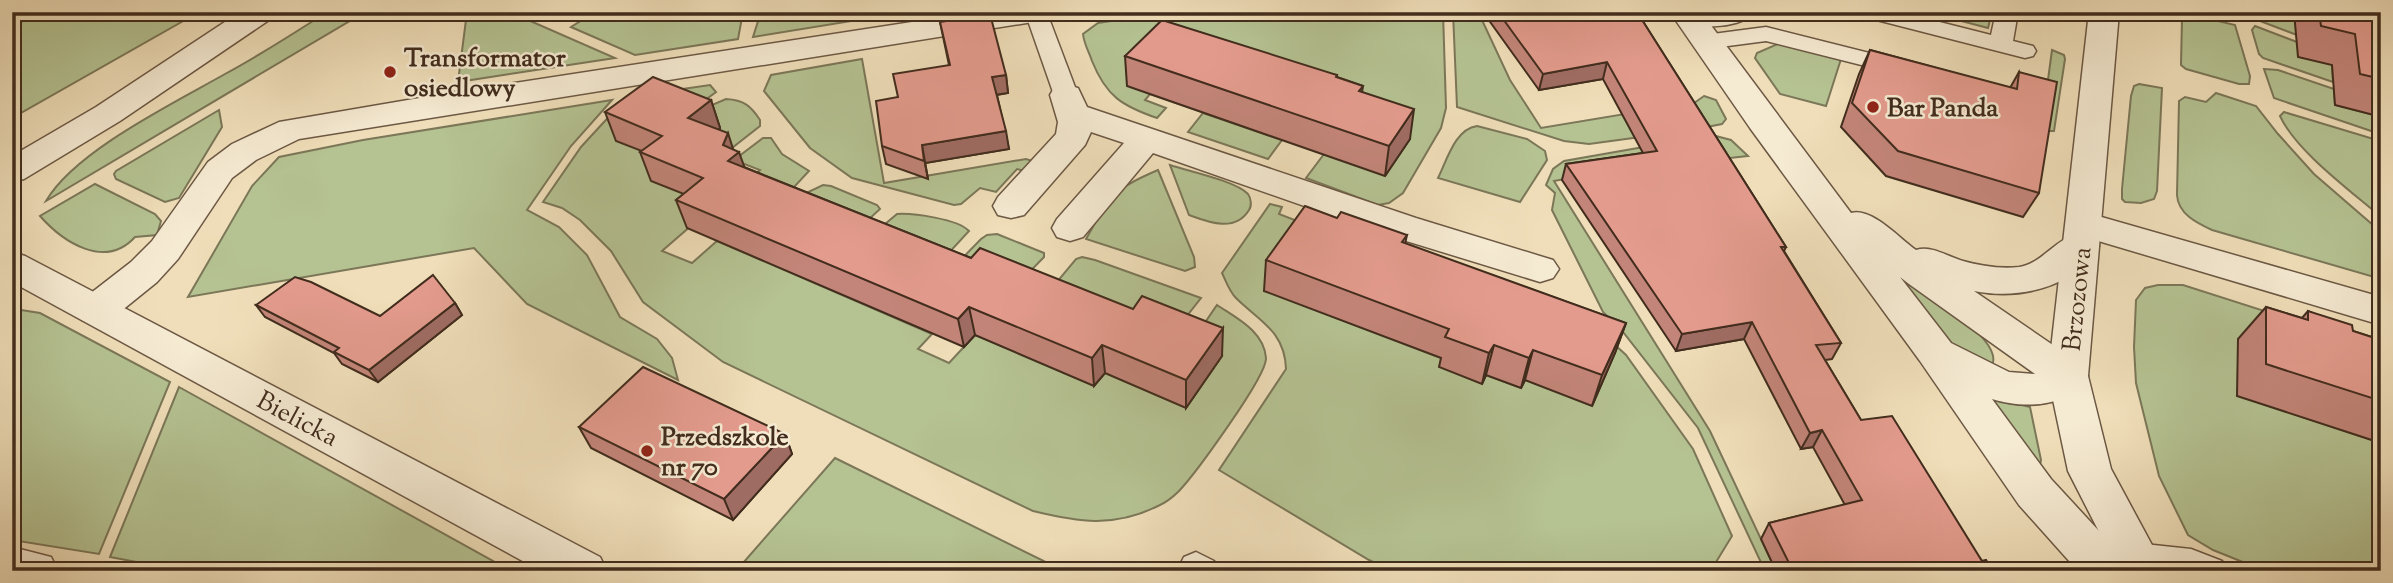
<svg xmlns="http://www.w3.org/2000/svg" width="2393" height="583" font-family="'Sorts Mill Goudy',serif">
<style>
.green{fill:#b5c292;stroke:#7b7758;stroke-width:2}
.lines{fill:none;stroke-linecap:round;stroke-linejoin:round}
.service-casing{stroke:#6c5844;stroke-width:3}
.minor-casing{stroke:#6c5844;stroke-width:3}
.tertiary-casing{stroke:#6c5844;stroke-width:3}
.service{fill:#f5ead2;fill-rule:evenodd}
.minor{fill:#f5ead2;fill-rule:evenodd}
.tertiary{fill:#f5ead2;fill-rule:evenodd}
.wall{fill:#c38579;stroke:#412c1d;stroke-width:2}
.shaded-wall{fill:#9f6c63;stroke:#412c1d;stroke-width:2}
.building{fill:#e39b8d;stroke:#412c1d;stroke-width:2}
.poi-dot{fill:#8f2418;stroke:#f5ead2;stroke-width:2.5}
.labels{text-anchor:middle;stroke-width:5;stroke-linejoin:round;paint-order:stroke}
.poi-label{font-size:26px;font-weight:bold;fill:#412c1d;stroke:#f5ead2;text-anchor:start}
.street-label{font-size:26px;fill:#412c1d;stroke:#f5ead2}
</style>
<rect width="100%" height="100%" fill="#efdeb9"/>
<filter id="stains"><feTurbulence type="fractalNoise" baseFrequency=".00286" numOctaves="4"/><feColorMatrix values="0 0 0 0 .2 0 0 0 0 .09 0 0 0 0 .02 0 0 0 .5 -.17"/></filter>
<radialGradient id="worn" r=".72"><stop offset=".6" stop-color="#630" stop-opacity="0"/><stop offset="1" stop-color="#630" stop-opacity=".3"/></radialGradient>
<g class="green">
<polygon points="30,12 199,12 12,118 12,33"/>
<path d="M327,12L353,19L46,201C75,151 174,103 225,74C260,55 293,34 327,12Z"/>
<polygon points="467,12 495,12 519,16 615,58 458,82"/>
<polygon points="595,12 627,12 647,20 657,12 743,12 738,39 635,55 571,27"/>
<polygon points="761,12 864,12 864,19 753,37"/>
<path d="M1170,12H1258L1262,17L1319,12H1443L1446,108L1441,128L1403,193L1389,203L1378,205L1306,178L1324,154L1150,94L1145,100L1166,108L1157,118C1122,106 1106,96 1092,61C1089,52 1084,44 1083,34L1098,23Z"/>
<polygon points="1453,12 1475,12 1482,20 1510,80 1541,128 1643,111 1670,133 1589,144 1564,141 1457,107"/>
<polygon points="1927,12 1992,12 1988,28"/>
<polygon points="2249,12 2296,12 2297,35 2252,18"/>
<polygon points="2189,14 2235,25 2250,76 2249,84 2239,84 2186,69 2181,65 2182,19"/>
<polygon points="2255,26 2297,42 2332,65 2333,82 2263,58 2259,54 2252,30"/>
<polygon points="1780,43 1841,59 1826,106 1780,94 1755,58 1757,53"/>
<polygon points="2052,50 2064,55 2065,59 2054,131 2049,131 2043,117"/>
<polygon points="862,59 884,183 1026,159 1036,162 1029,172 1017,169 996,192 980,188 961,204 954,205 852,178 810,148 764,91 771,75"/>
<polygon points="2264,69 2278,70 2334,89 2335,105 2374,115 2377,133 2274,98"/>
<polygon points="2139,84 2162,88 2157,191 2154,199 2141,203 2125,202 2122,199 2122,189 2131,96 2134,86"/>
<path d="M710,85L716,92L686,114L673,164L714,206L662,251L692,263L717,241L932,334L918,349L949,363L975,335L1105,373L1191,343L1217,305C1236,318 1264,331 1266,358C1267,376 1195,474 1179,491C1174,496 1165,503 1158,506C1114,528 1078,522 1033,511L723,362L643,302L611,251L580,220L562,208L543,202L581,147L627,97Z"/>
<path d="M2216,93L2256,106L2278,134L2314,174L2381,232V279L2212,230C2197,223 2178,214 2177,195L2179,101L2185,97L2206,102Z"/>
<polygon points="1704,96 1716,100 1726,119 1722,124 1691,130 1690,106"/>
<path d="M726,99C744,100 751,106 760,120V126L723,155L699,145L720,128L712,105Z"/>
<polygon points="612,100 571,146 527,210 559,227 587,255 620,317 657,339 672,358 678,380 527,304 474,248 188,297 252,186 279,157 363,140"/>
<polygon points="219,110 222,127 179,198 165,202 116,179 114,174 116,171"/>
<path d="M2284,112L2377,140L2381,167V217C2351,191 2296,151 2280,116Z"/>
<polygon points="1203,113 1282,140 1268,159 1188,132"/>
<path d="M1477,126L1527,139L1545,151L1547,160L1520,202L1438,178C1447,160 1455,129 1477,126Z"/>
<polygon points="1712,135 1731,140 1748,156 1602,172 1554,181 1710,431 1776,571 1765,571 1698,428 1623,332 1603,312 1552,210 1555,193 1546,185 1553,169 1564,161"/>
<polygon points="763,138 771,138 782,154 809,171 783,199 739,189 760,170 734,160"/>
<path d="M1170,165C1188,171 1236,181 1248,194C1251,198 1252,206 1249,210C1235,233 1208,222 1189,215Z"/>
<path d="M1158,170L1194,257L1195,267L1185,271L1086,239C1111,195 1111,190 1158,170Z"/>
<path d="M95,184L155,214L161,221L157,235L135,237C105,270 63,242 40,216Z"/>
<polygon points="823,185 831,186 877,205 880,209 852,235 802,195"/>
<path d="M1270,204L1282,207L1279,214L1305,224L1482,383L1486,375L1521,388L1525,380L1603,334L1626,355L1693,449L1732,536L1713,567L1710,571H1392L1369,560L1219,470L1286,369C1285,331 1259,321 1236,298C1229,291 1226,281 1222,273Z"/>
<path d="M897,214C913,213 958,219 969,231L934,269L865,241Z"/>
<polygon points="997,234 1044,253 1044,257 1014,288 947,274 981,239 987,235"/>
<polygon points="1082,257 1095,260 1201,298 1171,336 1051,289 1076,259"/>
<path d="M1896,273C1917,288 2000,335 1993,363L1988,364L1953,347Z"/>
<polygon points="2158,285 2183,285 2277,315 2237,395 2381,443 2381,571 2265,571 2213,550 2188,535 2159,476 2136,383 2134,347 2136,300 2145,288"/>
<polygon points="21,310 40,313 170,382 99,554 12,540 12,316"/>
<polygon points="179,387 511,571 184,571 110,557"/>
<polygon points="1984,395 2030,407 2041,460 2040,465"/>
<polygon points="835,458 1060,569 1058,571 736,571"/>
</g>
<g class="lines">
<g class="service-casing">
<g id="service">
<polygon points="1025,12 1047,13 1078,95 1074,100 1066,102 1058,100 1054,95"/>
<path d="M1690,12H1754C1741,29 1700,28 1681,24L1678,19L1681,14Z"/>
<polygon points="1862,12 1900,12 1991,35 1996,12 2018,12 2013,41 2033,46 2036,51 2033,56 2025,58 1865,17"/>
<polygon points="1766,27 1909,63 1913,68 1909,73 1901,75 1766,41 1705,49 1697,47 1694,42 1697,37 1705,35"/>
<polygon points="2135,543 2191,549 2222,561 2227,571 2133,571 2123,567 2118,557 2123,547"/>
<polygon points="1196,552 1214,561 1219,571 1181,571 1179,567 1184,557"/>
</g>
</g>
<g class="minor-casing">
<g id="minor">
<polygon points="977,12 1054,12 1050,18 1039,21 299,139 256,160 232,178 178,259 157,282 110,320 96,324 82,320 76,310 82,300 131,262 152,241 208,162 232,144 279,122 443,94"/>
<path d="M1670,12H1701L1851,213C1871,207 1898,237 1916,250C1932,245 1948,257 1963,261C1981,266 2000,269 2019,267C2041,264 2055,240 2076,234L2071,233L2066,224L2071,215L2084,212L2381,297V325L2095,240L2099,246C2074,288 2019,300 1974,291L2082,365L2088,376C2071,408 2023,409 1992,399L2051,479L2123,557L2130,571H2078L2019,505L1920,361L1750,128ZM1900,277L1909,284L2035,374L2009,372L1951,343Z"/>
<polygon points="1066,85 1078,88 1087,107 1416,218 1553,260 1559,269 1553,278 1540,282 1390,236 1153,153 1083,237 1070,241 1057,237 1052,228 1057,219 1124,143 1091,132 1085,145 1024,215 1011,218 998,215 993,206 998,197 1056,134 1058,122 1050,95 1054,88"/>
<polygon points="12,547 51,557 58,571 12,571"/>
</g>
</g>
<g class="tertiary-casing">
<g id="tertiary">
<polygon points="240,12 276,12 272,18 120,121 24,179 12,182 12,156 96,107"/>
<polygon points="2089,12 2119,12 2088,376 2111,469 2166,571 2119,571 2068,471 2048,376"/>
<polygon points="12,252 25,256 600,557 607,571 541,571 12,282"/>
</g>
</g>
<use href="#service" class="service"/>
<use href="#minor" class="minor"/>
<use href="#tertiary" class="tertiary"/>
</g>
<g class="wall">
<polygon points="1483,12 1637,12 1786,247 1784,251 1841,343 1832,359 1825,360 1861,420 1982,561 1993,571 1776,571 1761,539 1769,523 1845,505 1813,447 1801,449 1744,339 1676,351 1562,180 1566,164 1643,153 1603,79 1539,90"/>
<polygon points="2294,12 2381,12 2381,167 2374,115 2335,105 2332,65 2298,57"/>
<polygon points="940,22 1006,75 1008,93 997,95 1009,149 925,163 928,179 886,164 882,146 898,97 949,65"/>
<polygon points="1870,50 2010,88 2019,72 2039,193 2023,217 1886,176 1841,127 1859,74"/>
<polygon points="1125,56 1337,75 1337,77 1363,86 1362,92 1410,139 1385,176 1127,86"/>
<polygon points="711,100 720,128 719,129 744,167 971,258 1222,356 1186,408 1105,373 1094,386 975,335 964,347 687,228 676,200 684,194 651,181 640,152 642,151 616,141 605,112"/>
<polygon points="1407,235 1405,244 1626,323 1615,353 1592,406 1525,380 1521,388 1486,375 1482,384 1439,367 1441,358 1264,291 1266,260"/>
<polygon points="455,303 462,315 378,382 342,364 334,353 265,317 256,305 380,316"/>
<polygon points="2266,307 2302,318 2308,311 2353,331 2381,340 2381,443 2237,396 2238,339"/>
<polygon points="579,427 785,434 792,454 733,520 591,448"/>
</g>
<g class="shaded-wall">
<polygon points="937,12 963,12 938,15"/>
<polygon points="1607,62 1603,79 1539,90 1543,74"/>
<polygon points="1006,75 1008,93 994,95 992,77"/>
<polygon points="711,100 720,128 698,146 688,118"/>
<polygon points="1414,109 1410,139 1385,176 1389,146"/>
<polygon points="1006,131 1009,149 925,163 928,179 922,145"/>
<polygon points="728,133 735,155 739,152 749,180 738,189 723,145"/>
<polygon points="455,303 462,315 378,382 369,370"/>
<polygon points="969,307 975,335 964,347 958,319"/>
<polygon points="1752,322 1744,339 1676,351 1682,334"/>
<polygon points="1626,323 1615,353 1592,406 1602,375"/>
<polygon points="1223,328 1222,356 1186,408 1186,380"/>
<polygon points="1102,345 1105,373 1094,386 1092,358"/>
<polygon points="1494,345 1486,375 1482,384 1489,353"/>
<polygon points="1533,350 1525,380 1521,388 1529,358"/>
<polygon points="1822,430 1813,447 1801,449 1810,433"/>
<polygon points="785,434 792,454 733,520 724,499"/>
</g>
<g class="building">
<polygon points="1498,12 1637,12 1786,247 1781,247 1841,343 1816,345 1861,420 1892,416 1982,561 1986,560 1993,571 1793,571 1769,523 1862,500 1822,430 1810,433 1752,322 1682,334 1566,164 1657,151 1607,62 1543,74"/>
<polygon points="2319,12 2381,12 2381,79 2360,74 2355,34 2321,26"/>
<polygon points="990,14 1006,75 992,77 1006,131 922,145 924,161 882,146 876,101 898,97 893,74 950,65 940,22"/>
<polygon points="1162,20 1337,75 1336,77 1363,86 1359,91 1414,109 1389,146 1125,56"/>
<polygon points="1870,50 2017,89 2019,72 2057,82 2039,193 1898,151 1852,103"/>
<polygon points="653,77 711,100 688,118 728,133 723,145 739,152 728,161 971,258 980,248 1133,309 1142,296 1223,328 1186,380 1102,345 1092,358 969,307 958,319 676,200 703,178 640,152 662,136 605,112"/>
<polygon points="1305,206 1337,218 1341,212 1407,235 1402,242 1626,323 1602,375 1533,350 1529,358 1494,345 1489,353 1445,337 1449,329 1266,260"/>
<polygon points="433,275 455,303 369,370 334,352 339,348 256,305 295,277 311,282 380,316"/>
<polygon points="2266,307 2308,320 2308,311 2352,325 2353,331 2381,340 2381,401 2266,364"/>
<polygon points="643,367 785,434 724,499 579,427"/>
</g>
<g class="poi-dot">
<circle cx="390" cy="72" r="7"/>
<circle cx="1873" cy="107" r="7"/>
<circle cx="647" cy="451" r="7"/>
</g>
<g class="labels">
<g class="poi-label">
<text x="404" y="66">Transformator<tspan x="404" dy="30">osiedlowy</tspan></text>
<text x="1887" y="116">Bar Panda</text>
<text x="661" y="445">Przedszkole<tspan x="661" dy="30">nr 70</tspan></text>
</g>
<g class="street-label">
<text transform="translate(2076 299) rotate(-84)" y="9">Brzozowa</text>
<text transform="translate(298 418) rotate(28)" y="9">Bielicka</text>
</g>
</g>
<rect width="2393" height="583" fill="none" stroke="#efdeb9" stroke-width="42"/>
<rect x="14" y="14" width="2365" height="555" fill="none" stroke="#412c1d" stroke-width="3.5"/>
<rect x="21" y="21" width="2351" height="541" fill="none" stroke="#412c1d" stroke-width="2"/>
<rect width="100%" height="100%" filter="url(#stains)"/>
<rect width="100%" height="100%" fill="url(#worn)"/>
</svg>
